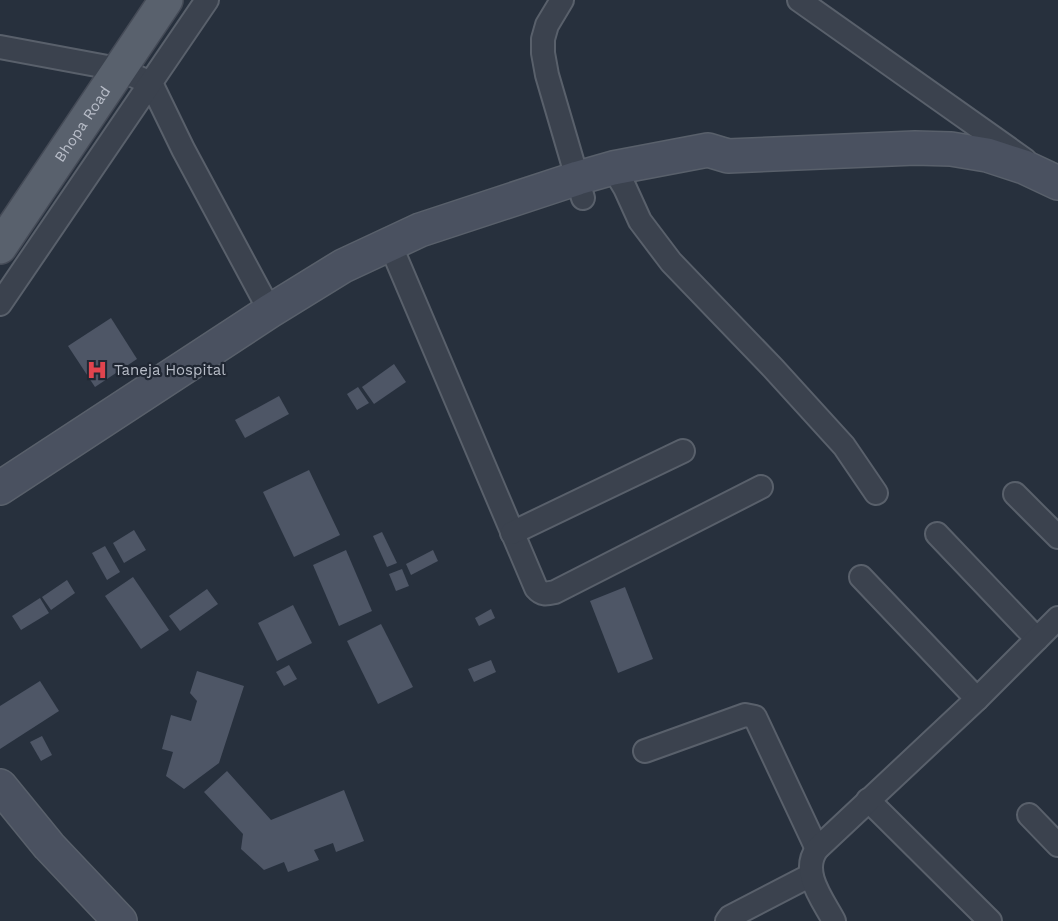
<svg xmlns="http://www.w3.org/2000/svg" width="1058" height="921" font-family="'Work Sans',sans-serif">
<style>
.building{fill:#4e5666}
.lines{fill:none;stroke-linecap:round;stroke-linejoin:round}
.street-casing{stroke:#59606b;stroke-width:26}
.secondary-casing{stroke:#59606b;stroke-width:36}
.primary-casing{stroke:#454b57;stroke-width:36}
.street{stroke:#3b424e;stroke-width:22}
.secondary{stroke:#4a5160;stroke-width:33}
.primary{stroke:#59616d;stroke-width:33}
.labels{text-anchor:middle;stroke-width:4.5;stroke-linejoin:round;paint-order:stroke}
.street-label{font-size:15px;fill:#b8bdc8;stroke:#202733}
.poi-label{font-size:15px;fill:#b8bdc8;stroke:#202733;text-anchor:start}
</style>
<rect width="100%" height="100%" fill="#27303d"/>
<g class="building">
<polygon points="111,318 137,359 95,387 68,346"/>
<polygon points="394,364 406,382 374,404 362,387"/>
<polygon points="358,387 369,403 357,410 347,394"/>
<polygon points="279,396 289,414 245,438 235,420"/>
<polygon points="309,470 340,535 294,557 263,492"/>
<polygon points="134,530 146,550 124,563 113,543"/>
<polygon points="382,532 397,563 387,567 373,536"/>
<polygon points="105,546 120,572 107,580 92,553"/>
<polygon points="346,550 372,611 339,626 313,565"/>
<polygon points="433,550 438,561 411,575 406,564"/>
<polygon points="402,569 409,586 396,591 389,574"/>
<polygon points="133,577 169,630 141,649 105,596"/>
<polygon points="67,580 75,593 51,610 42,597"/>
<polygon points="625,587 653,659 618,673 590,601"/>
<polygon points="207,589 218,604 180,631 169,616"/>
<polygon points="40,598 49,613 21,630 12,616"/>
<polygon points="293,605 312,643 277,661 258,623"/>
<polygon points="491,609 495,618 479,626 475,618"/>
<polygon points="381,624 413,687 378,704 347,641"/>
<polygon points="491,660 496,672 474,682 468,669"/>
<polygon points="289,665 297,679 284,686 276,672"/>
<polygon points="197,671 244,686 219,763 184,789 166,776 173,752 162,749 171,715 191,721 197,701 190,693"/>
<polygon points="40,681 59,711 0,749 0,706"/>
<polygon points="42,736 52,755 41,761 30,742"/>
<polygon points="227,771 271,820 344,790 364,841 336,852 333,843 314,850 319,860 288,872 284,862 264,870 241,849 243,834 204,792"/>
</g>
<g class="lines">
<g class="street-casing">
<g id="street">
<polyline points="562,0 547,25 543,39 543,53 547,75 583,198"/>
<polyline points="799,0 1025,160"/>
<polyline points="0,47 118,69 151,83 183,149 270,311"/>
<polyline points="613,168 625,188 640,221 671,262 773,368 844,446 876,493"/>
<path d="M390,244L536,588C542,595 546,594 555,592L761,487"/>
<polyline points="0,304 207,0"/>
<polyline points="1015,494 1058,537"/>
<polyline points="512,533 683,451"/>
<polyline points="937,534 1037,639"/>
<polyline points="861,577 977,699"/>
<polyline points="645,751 745,715 755,717 817,849"/>
<polyline points="868,800 990,921"/>
<polyline points="1029,815 1058,845"/>
<polyline points="727,921 730,917 811,875"/>
<path d="M834,921C823,900 800,872 817,849L977,699L1058,618"/>
</g>
</g>
<g class="secondary-casing">
<g id="secondary">
<polyline points="0,488 270,311 343,266 420,230 578,178 613,168 708,150 728,156 915,148 951,149 987,155 1024,167 1058,183"/>
<polyline points="0,786 49,846 120,921"/>
</g>
</g>
<g class="primary-casing">
<g id="primary">
<path id="s1" d="M0,247L166,0"/>
</g>
</g>
<use href="#street" class="street"/>
<use href="#secondary" class="secondary"/>
<use href="#primary" class="primary"/>
</g>
<defs>
<g id="hospital-bare" transform="scale(1.62)"><path d="M-5-5h3v3.5h4V-5h3V5h-3V1.5h-4V5h-3Z" fill="#e0444e" stroke="#202733" stroke-width="2.5" paint-order="stroke"/></g>
</defs>
<g fill-rule="evenodd">
<use href="#hospital-bare" x="97" y="370"/>
</g>
<g class="labels">
<g class="street-label">
<text dy="5" stroke="none"><textPath href="#s1" startOffset="148">Bhopa Road</textPath></text>
</g>
<g class="poi-label">
<text x="114" y="375">Taneja Hospital</text>
</g>
</g>
</svg>
